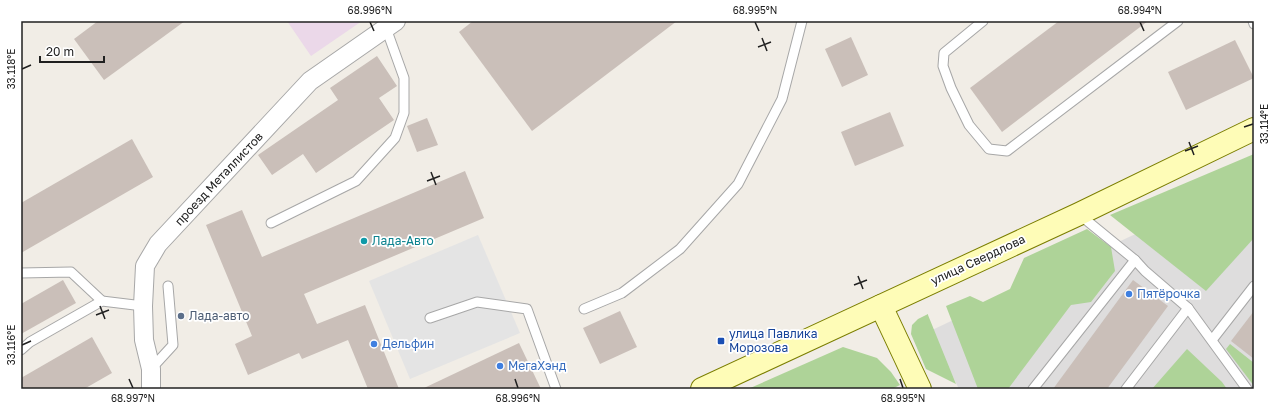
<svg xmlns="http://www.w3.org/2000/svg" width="1275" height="410" font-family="'Golos Text',sans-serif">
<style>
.residential{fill:#dedddd}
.industrial{fill:#ebd8e9}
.forest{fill:#aed398}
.parking{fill:#e4e4e4}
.building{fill:#cabfb9}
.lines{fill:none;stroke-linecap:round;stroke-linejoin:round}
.lane-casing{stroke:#a7a7a7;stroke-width:11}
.street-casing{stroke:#a7a7a7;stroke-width:20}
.secondary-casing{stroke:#7b7e00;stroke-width:24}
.lane{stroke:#fff;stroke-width:9}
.street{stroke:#fff;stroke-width:18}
.secondary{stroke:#fefcb7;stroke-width:22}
.ticks{fill:none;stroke:#202020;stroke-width:1.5}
.culture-dot{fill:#0f9aa8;stroke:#fff;stroke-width:1.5}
.shop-dot{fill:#3f7fe0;stroke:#fff;stroke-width:1.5}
.service-dot{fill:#5c6f8a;stroke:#fff;stroke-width:1.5}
.transit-dot{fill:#1a4fb4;stroke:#fff;stroke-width:1.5}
.labels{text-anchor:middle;stroke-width:3.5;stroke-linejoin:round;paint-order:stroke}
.street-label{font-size:12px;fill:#202020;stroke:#fff}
.culture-label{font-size:12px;fill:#0d838f;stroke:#fff;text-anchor:start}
.shop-label{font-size:12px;fill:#366cbe;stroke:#fff;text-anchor:start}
.service-label{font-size:12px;fill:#4e5e75;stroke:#fff;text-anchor:start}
.transit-label{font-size:12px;fill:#164399;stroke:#fff;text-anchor:start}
.neatline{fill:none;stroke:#202020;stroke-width:1.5}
.ticks-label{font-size:10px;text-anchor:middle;fill:#202020}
</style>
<rect width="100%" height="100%" fill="#f1ede6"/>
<polygon class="residential" points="1254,178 1254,389 959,389 930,331"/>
<polygon class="industrial" points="287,21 362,21 311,56"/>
<g class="forest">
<polygon points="1254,154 1254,238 1206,291 1110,215"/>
<polygon points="1087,229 1111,247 1115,271 1091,302 1071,305 1008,389 978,389 946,306 970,296 983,302 1010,289 1024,258"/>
<polygon points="928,314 928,315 956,384 926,369 911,334 912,325 918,319"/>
<polygon points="1230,344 1254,363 1254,386 1226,349"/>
<polygon points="843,347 877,358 891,372 900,385 892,389 748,389"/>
<polygon points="1187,349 1222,382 1227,389 1152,389"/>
</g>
<polygon class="parking" points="478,235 520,333 410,379 369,281"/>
<g class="building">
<polygon points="98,21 185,21 104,80 74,39"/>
<polygon points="473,21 677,21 532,131 459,32"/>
<polygon points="1059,21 1148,21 1002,132 970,88"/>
<polygon points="851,37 868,75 842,87 825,49"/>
<polygon points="1235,40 1254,78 1186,110 1168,72"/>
<polygon points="377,56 397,86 379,98 394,120 316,173 303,154 272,175 258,155 338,100 330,88"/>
<polygon points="890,112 904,146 855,166 841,132"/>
<polygon points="427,118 438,145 417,152 407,126"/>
<polygon points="132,139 153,177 21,253 21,203"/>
<polygon points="465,171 484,218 304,294 317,324 365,305 399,389 368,389 348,340 302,359 299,353 248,375 235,344 252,336 206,225 242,210 262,257"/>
<polygon points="63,280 76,303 21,334 21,304"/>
<polygon points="1133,280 1168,306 1107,389 1053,389"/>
<polygon points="620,311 637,347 600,364 583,328"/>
<polygon points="1254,311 1254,359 1231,341"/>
<polygon points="92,337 112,373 84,389 21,389 21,378"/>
<polygon points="519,343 541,389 422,389"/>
</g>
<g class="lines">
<g class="lane-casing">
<g id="lane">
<polyline points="983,21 944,53 943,66 951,88 969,125 989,149 1007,151 1178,21"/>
<polyline points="1253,21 1254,24"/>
<polyline points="1080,215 1135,260 1145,271 1188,308 1126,389"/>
<polyline points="271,223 356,181 395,138 404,113 404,78 386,28"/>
<polyline points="21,273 71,272 102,301"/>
<polyline points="1188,308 1247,389"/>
<polyline points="584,309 622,293 680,249 738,184 782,99 802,21"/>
<polyline points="430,318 477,302 527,309 556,389"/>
<polyline points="1212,340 1254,286"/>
<polyline points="21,350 30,342 102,301 143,306"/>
<polyline points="151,369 173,345 168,286"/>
<polyline points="1033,389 1135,260"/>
</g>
</g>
<g class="street-casing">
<polyline id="street" points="151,389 151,369 144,340 143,306 145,266 158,244 310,81 396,21"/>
</g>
<g class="secondary-casing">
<g id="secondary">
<polyline points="881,306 920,389"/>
<polyline points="702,389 1079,214 1254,129"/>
</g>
</g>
<use href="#lane" class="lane"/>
<use href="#street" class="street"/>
<use href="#secondary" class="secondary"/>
</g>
<path class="ticks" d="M370,22L374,31M755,22L759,31M1140,22L1144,31M762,38L767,51M758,47L771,42M22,69L31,65M1244,127L1253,124M1189,142L1194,155M1185,151L1198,146M431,172L436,185M427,181L440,176M858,276L863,289M854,285L867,280M100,306L105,319M96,315L109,310M22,345L31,341M129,379L133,388M515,379L518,388M900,379L903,388"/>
<circle class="culture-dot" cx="364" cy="241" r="4"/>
<g class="shop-dot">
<circle cx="1129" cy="294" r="4"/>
<circle cx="374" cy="344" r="4"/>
<circle cx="500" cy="366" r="4"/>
</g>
<circle class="service-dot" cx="181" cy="316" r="4"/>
<rect class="transit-dot" x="717" y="337" width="8" height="8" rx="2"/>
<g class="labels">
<g class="street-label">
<text transform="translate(219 179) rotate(-47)" y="4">проезд Металлистов</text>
<text transform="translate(978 260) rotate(-25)" y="4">улица Свердлова</text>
</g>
<g class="culture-label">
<text x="372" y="245">Лада-Авто</text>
</g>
<g class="shop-label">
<text x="1137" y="298">Пятёрочка</text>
<text x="382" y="348">Дельфин</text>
<text x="508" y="370">МегаХэнд</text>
</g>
<g class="service-label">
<text x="189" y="320">Лада-авто</text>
</g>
<g class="transit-label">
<text x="729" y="338">улица Павлика<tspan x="729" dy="14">Морозова</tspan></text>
</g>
</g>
<rect width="1275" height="410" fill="none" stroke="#ffffff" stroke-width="44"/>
<path d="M40 56v6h64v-6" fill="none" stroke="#202020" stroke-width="2"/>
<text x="46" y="56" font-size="12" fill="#202020" stroke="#ffffff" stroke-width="3" paint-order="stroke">20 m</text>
<rect x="22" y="22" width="1231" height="366" class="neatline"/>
<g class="ticks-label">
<text x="370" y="14">68.996°N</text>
<text x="755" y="14">68.995°N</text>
<text x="1140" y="14">68.994°N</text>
<text transform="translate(11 69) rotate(-90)" y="4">33.118°E</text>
<text transform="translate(1264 124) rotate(-90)" y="4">33.114°E</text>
<text transform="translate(11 345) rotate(-90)" y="4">33.116°E</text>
<text x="133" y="402">68.997°N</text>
<text x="518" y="402">68.996°N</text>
<text x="903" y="402">68.995°N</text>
</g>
</svg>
